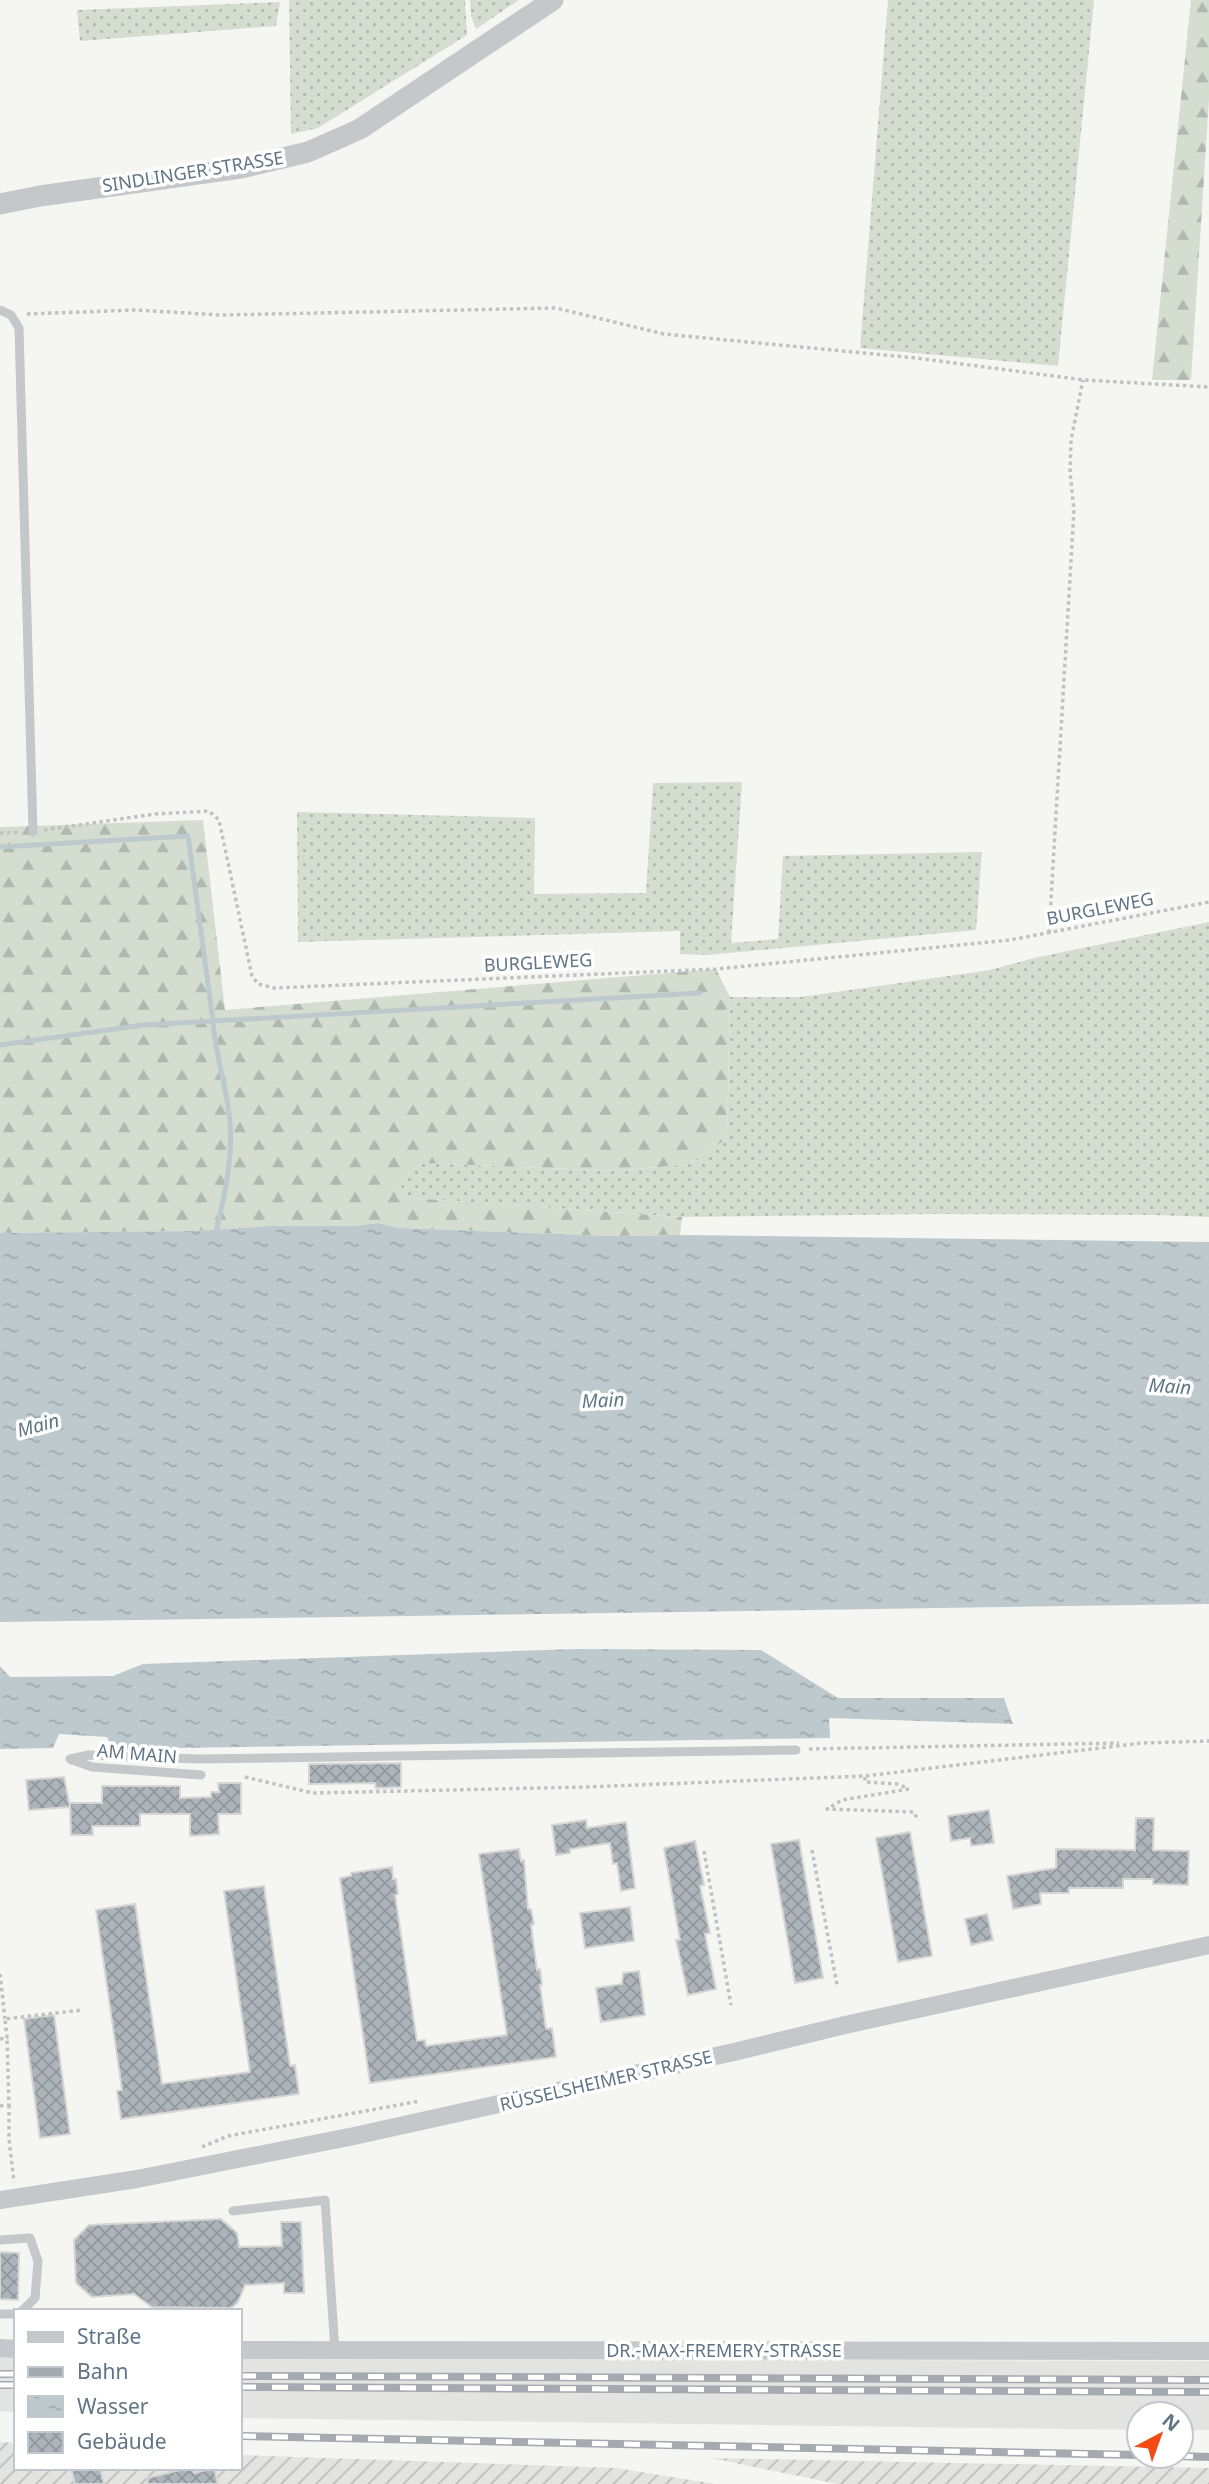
<svg xmlns="http://www.w3.org/2000/svg" width="1209" height="2484" font-family="'Noto Sans',sans-serif">
<style>
.built{fill:#e3e4e2}
.industrial{fill:url(#industrial-furrows)}
.grass{fill:url(#grass-dots)}
.forest{fill:url(#forest-firs)}
.water{fill:url(#water-ripples)}
.lines{fill:none;stroke-linecap:round;stroke-linejoin:round}
.stream{stroke:#bec9ce;stroke-width:5}
.building{fill:url(#building-cross-hatch);stroke:#d6d6d4;stroke-width:2}
.path{stroke:#c0c1c3;stroke-width:3.5;stroke-dasharray:3.5 3.5;stroke-linecap:butt}
.service{stroke:#c4c8cb;stroke-width:9}
.minor{stroke:#c4c8cb;stroke-width:18}
.tertiary{stroke:#c4c8cb;stroke-width:21}
.rail-casing{stroke:#a4aab0;stroke-width:8}
.rail{stroke:#fff;stroke-width:5;stroke-dasharray:16;stroke-linecap:butt}
.labels{text-anchor:middle;stroke-width:7;stroke-linejoin:round;paint-order:stroke}
.street-label{font-size:18px;fill:#617485;stroke:#fff}
.water-label{font-size:19px;font-style:italic;fill:#5d7782;stroke:#fff}
</style>
<defs>
<pattern id="industrial-furrows" width="10" height="10" patternUnits="userSpaceOnUse" patternTransform="scale(1.75)"><rect width="10" height="10" fill="#e3e4e2"/><path d="M-1 1l2-2M0 10L10 0M9 11l2-2" fill="none" stroke="#bbbdbd"/></pattern>
<pattern id="grass-dots" width="8" height="8" patternUnits="userSpaceOnUse" patternTransform="scale(1.75)"><rect width="8" height="8" fill="#d5ddd1"/><path d="M2 2h.1M6 6h.1" fill="none" stroke="#b0b8af" stroke-width="1.8" stroke-linecap="round"/></pattern>
<pattern id="forest-firs" width="22" height="20" patternUnits="userSpaceOnUse" patternTransform="scale(1.75)"><rect width="22" height="20" fill="#d5ddd1"/><path d="M5 1l3.5 6h-7zM16 11l3.5 6h-7z" fill="#b0b8af"/></pattern>
<pattern id="water-ripples" width="26" height="14" patternUnits="userSpaceOnUse" patternTransform="scale(1.75)"><rect width="26" height="14" fill="#bec9ce"/><path d="M2 4q2-2 4 0t4 0M15 11q2-2 4 0t4 0" fill="none" stroke="#9ea8ad"/></pattern>
<pattern id="building-cross-hatch" width="8" height="8" patternUnits="userSpaceOnUse" patternTransform="scale(1.75)"><rect width="8" height="8" fill="#adb5bb"/><path d="M0 0l8 8M0 8l8-8" fill="none" stroke="#90989e"/></pattern>
</defs>
<rect width="100%" height="100%" fill="#f5f5f1"/>
<g class="built">
<polygon points="0,2356 16,2357 16,2412 0,2411"/>
<polygon points="240,2359 1209,2361 1209,2430 1181,2430 1181,2414 1139,2414 1139,2430 240,2418"/>
</g>
<g class="industrial">
<polygon points="0,2442 16,2443 16,2468 240,2468 240,2455 616,2468 716,2484 0,2484"/>
<polygon points="711,2458 1209,2468 1209,2484 837,2484"/>
</g>
<g class="grass">
<polygon points="289,0 465,0 467,35 318,128 291,134"/>
<polygon points="470,0 519,0 476,29 471,16"/>
<polygon points="888,0 1094,0 1058,366 860,348"/>
<polygon points="280,2 276,26 80,41 77,10"/>
<polygon points="742,782 731,943 778,939 783,856 982,852 976,930 707,955 680,954 680,931 298,942 297,812 535,818 534,894 646,893 653,783"/>
<polygon points="1209,922 1209,1217 1155,1215 938,1214 682,1217 398,1197 403,1179 421,1163 618,1171 689,1164 727,1139 730,997 801,997 990,970 1034,958"/>
</g>
<g class="forest">
<polygon points="1191,0 1209,0 1209,99 1191,380 1152,380"/>
<polygon points="203,820 225,1010 716,969 730,997 727,1139 689,1164 618,1171 421,1163 403,1179 398,1197 682,1217 680,1235 611,1236 400,1228 378,1223 354,1226 269,1226 195,1231 0,1233 0,827"/>
</g>
<g class="water">
<polygon points="378,1223 400,1228 611,1236 680,1235 1209,1242 1209,1604 0,1622 0,1233 195,1231 269,1226 354,1226"/>
<polygon points="576,1649 761,1650 838,1698 1004,1698 1013,1724 829,1718 830,1738 113,1749 107,1737 59,1734 53,1748 0,1749 0,1666 10,1677 113,1676 143,1664"/>
</g>
<g class="lines">
<g class="stream">
<polyline points="0,847 188,836 213,1021 143,1025 0,1045"/>
<path d="M215,1237C224,1197 235,1154 229,1113C225,1082 215,1052 213,1021L700,993"/>
</g>
</g>
<g class="building">
<polygon points="401,1763 401,1787 376,1788 375,1783 309,1784 309,1764"/>
<polygon points="64,1777 70,1807 29,1810 26,1780"/>
<polygon points="218,1783 241,1783 241,1814 218,1814 219,1834 190,1836 190,1814 140,1814 140,1826 92,1826 93,1835 71,1835 70,1803 102,1803 102,1786 180,1786 180,1798 211,1797 211,1792 219,1792"/>
<polygon points="989,1810 994,1843 971,1846 970,1838 951,1841 948,1816"/>
<polygon points="1136,1818 1154,1818 1153,1850 1189,1851 1188,1885 1153,1884 1153,1879 1123,1879 1123,1888 1069,1888 1069,1893 1040,1893 1041,1904 1013,1909 1007,1876 1056,1868 1056,1849 1135,1850"/>
<polygon points="586,1820 587,1828 626,1822 635,1888 621,1891 617,1863 613,1864 610,1843 570,1849 570,1853 556,1855 552,1825"/>
<polygon points="910,1832 932,1956 898,1962 876,1838"/>
<polygon points="799,1840 823,1978 795,1983 771,1844"/>
<polygon points="695,1841 704,1885 700,1886 710,1933 705,1934 716,1989 688,1995 676,1940 680,1940 664,1848"/>
<polygon points="519,1849 521,1861 524,1860 528,1909 531,1909 534,1924 531,1925 537,1970 540,1969 542,1985 540,1985 546,2029 552,2028 556,2057 370,2083 340,1878 351,1876 351,1873 392,1867 393,1879 396,1879 398,1894 395,1895 417,2041 425,2040 426,2046 507,2035 479,1854"/>
<polygon points="264,1886 290,2066 295,2065 299,2094 121,2119 117,2091 122,2090 96,1910 135,1904 162,2084 250,2072 224,1891"/>
<polygon points="630,1907 634,1941 585,1948 580,1913"/>
<polygon points="987,1914 993,1940 971,1945 965,1919"/>
<polygon points="639,1971 645,2015 601,2022 596,1988 622,1984 623,1973"/>
<polygon points="54,2015 70,2134 40,2138 24,2019"/>
<polygon points="221,2219 237,2233 239,2247 282,2246 281,2222 301,2222 304,2293 284,2293 284,2283 245,2285 238,2302 231,2308 152,2307 134,2294 92,2297 76,2283 74,2240 89,2225"/>
<polygon points="0,2252 19,2253 18,2300 0,2299"/>
<polygon points="71,2468 100,2469 104,2484 75,2484"/>
<polygon points="188,2468 193,2468 194,2473 214,2468 218,2484 148,2484 147,2478"/>
</g>
<g class="lines">
<g class="path">
<polyline points="27,314 135,310 221,315 556,308 664,334 916,358 1084,380 1209,387"/>
<polyline points="44,830 155,814 209,811 219,820 252,976 258,984 274,988 716,969 1010,940 1209,902"/>
<polyline points="0,833 19,832"/>
<polyline points="1049,933 1074,510 1070,472 1071,440 1083,380"/>
<polyline points="809,1749 1119,1743"/>
<polyline points="245,1777 313,1793 585,1787 865,1776 1142,1743 1209,1741"/>
<polyline points="865,1777 865,1782 897,1784 907,1788"/>
<polyline points="909,1789 842,1800 827,1809 914,1812 918,1821"/>
<polyline points="812,1850 837,1985"/>
<polyline points="704,1851 731,2005"/>
<polyline points="0,1974 5,2019"/>
<polyline points="0,2039 7,2038 5,2019 82,2010"/>
<polyline points="9,2105 9,2139 14,2182"/>
<polyline points="0,2106 9,2105 7,2038"/>
<polyline points="202,2147 228,2136 420,2101"/>
</g>
<g class="service">
<polyline points="0,310 11,315 19,328 33,832"/>
<polyline points="70,1759 89,1755 198,1759 796,1750"/>
<polyline points="72,1760 92,1767 201,1775"/>
<polyline points="233,2211 325,2200 335,2351"/>
<polyline points="0,2240 30,2238 38,2261 35,2298 22,2311"/>
<polyline points="0,2314 16,2314"/>
</g>
<g class="minor">
<polyline points="0,2200 137,2179 354,2136 734,2052 845,2025 1209,1945"/>
<polyline points="0,2348 16,2349"/>
<polyline points="240,2350 1209,2351"/>
</g>
<polyline class="tertiary" points="0,204 40,196 241,168 308,152 360,129 553,0"/>
<g class="rail-casing">
<g id="rail">
<polyline points="0,2374 16,2374"/>
<polyline points="240,2376 1209,2380"/>
<polyline points="0,2385 16,2385"/>
<polyline points="240,2387 1209,2392"/>
<polyline points="240,2436 1139,2455"/>
<polyline points="1177,2456 1209,2457"/>
</g>
</g>
<use href="#rail" class="rail"/>
</g>
<g class="labels">
<g class="street-label">
<text transform="translate(193 172) rotate(-9)" y="6">SINDLINGER STRASSE</text>
<text transform="translate(1100 909) rotate(-11)" y="6">BURGLEWEG</text>
<text transform="translate(538 963) rotate(-3)" y="6">BURGLEWEG</text>
<text transform="translate(137 1754) rotate(5)" y="6">AM MAIN</text>
<text transform="translate(606 2081) rotate(-13)" y="6">RÜSSELSHEIMER STRASSE</text>
<text x="724" y="2357">DR.-MAX-FREMERY-STRASSE</text>
</g>
<g class="water-label">
<text transform="translate(1170 1386) rotate(4)" y="7">Main</text>
<text transform="translate(603 1400) rotate(-3)" y="7">Main</text>
<text transform="translate(38 1425) rotate(-15)" y="7">Main</text>
</g>
</g>
<rect x="14" y="2309" width="228" height="161" fill="#ffffff" stroke="#c0c7ce" stroke-width="2"/>
<rect x="28" y="2332" width="35" height="10" fill="#c4c8cb" stroke="#c0c7ce" stroke-width="2"/>
<text x="77" y="2344" font-size="21" fill="#617485">Straße</text>
<rect x="28" y="2367" width="35" height="10" fill="#a4aab0" stroke="#c0c7ce" stroke-width="2"/>
<text x="77" y="2379" font-size="21" fill="#617485">Bahn</text>
<rect x="28" y="2396" width="35" height="21" fill="url(#water-ripples)" stroke="#c0c7ce" stroke-width="2"/>
<text x="77" y="2414" font-size="21" fill="#617485">Wasser</text>
<rect x="28" y="2432" width="35" height="21" fill="url(#building-cross-hatch)" stroke="#c0c7ce" stroke-width="2"/>
<text x="77" y="2449" font-size="21" fill="#617485">Gebäude</text>
<g transform="translate(1160 2435) rotate(41)"><circle r="33" fill="#ffffff" stroke="#c0c7ce" stroke-width="2"/>
<path d="M0-5L12 26L0 18L-12 26Z" fill="#f24b14"/>
<text y="-10" font-size="19" font-weight="bold" text-anchor="middle" fill="#617485">N</text>
</g>
</svg>
